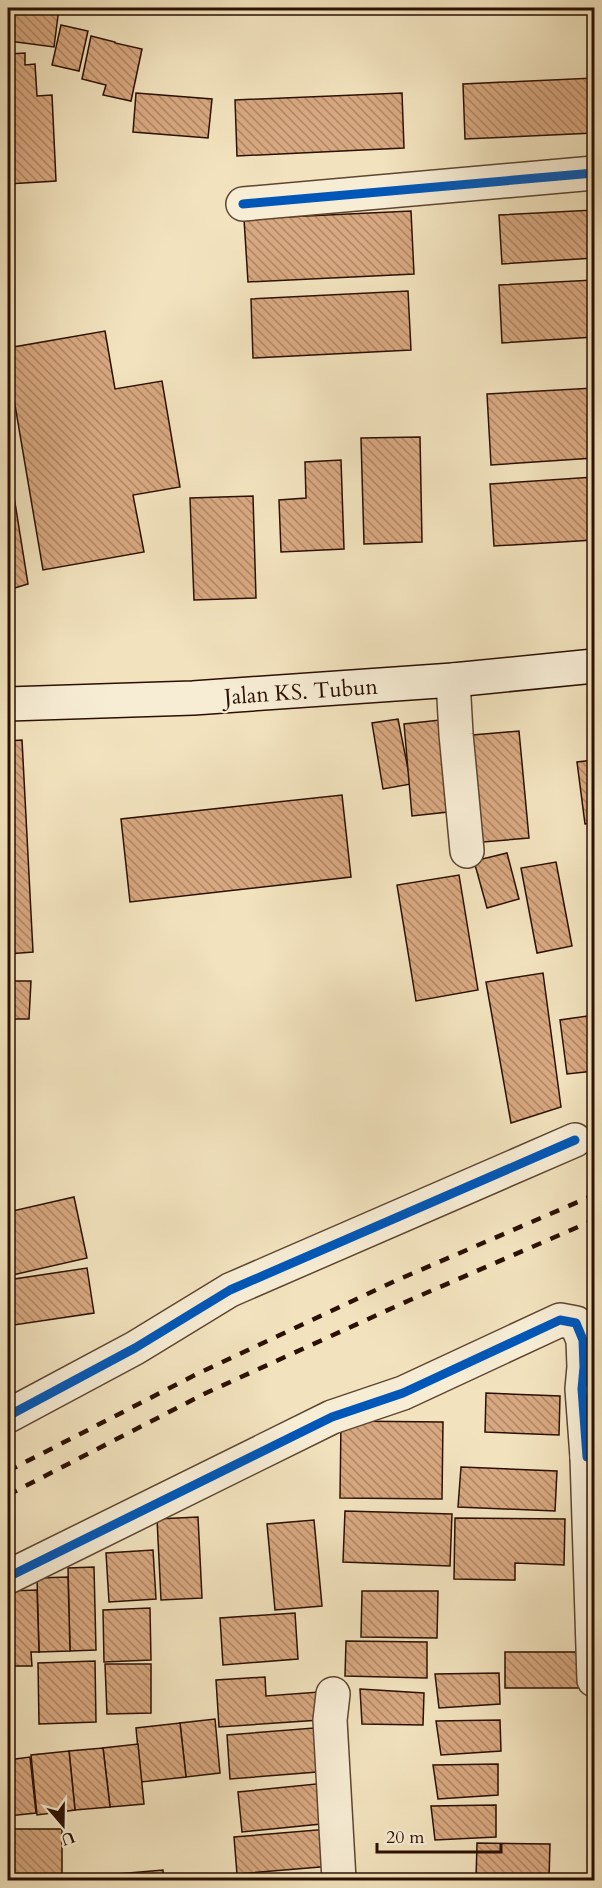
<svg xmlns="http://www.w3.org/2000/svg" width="602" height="1888" font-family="Cardo,serif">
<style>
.building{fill:url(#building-back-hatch);stroke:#2b1001;stroke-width:1.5}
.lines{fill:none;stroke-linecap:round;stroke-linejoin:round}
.street-casing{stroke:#5d4530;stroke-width:36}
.secondary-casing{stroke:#2b1001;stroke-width:36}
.street{stroke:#f7edd5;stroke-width:33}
.secondary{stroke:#f7edd5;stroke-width:33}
.rail{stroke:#2b1001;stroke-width:4.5;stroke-dasharray:10 10;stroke-linecap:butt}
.cycleway-casing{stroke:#f7edd5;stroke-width:13}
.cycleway{stroke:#0057b8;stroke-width:9}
.labels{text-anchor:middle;stroke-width:4.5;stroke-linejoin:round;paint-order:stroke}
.street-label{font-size:22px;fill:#2b1001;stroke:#f7edd5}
</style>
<defs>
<pattern id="building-back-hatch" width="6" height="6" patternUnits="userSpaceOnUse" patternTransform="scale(1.5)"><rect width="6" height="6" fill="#d8a880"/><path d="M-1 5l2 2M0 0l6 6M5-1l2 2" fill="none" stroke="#af8766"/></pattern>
</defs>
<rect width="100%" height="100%" fill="#f2e3be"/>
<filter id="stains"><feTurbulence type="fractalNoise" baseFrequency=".00333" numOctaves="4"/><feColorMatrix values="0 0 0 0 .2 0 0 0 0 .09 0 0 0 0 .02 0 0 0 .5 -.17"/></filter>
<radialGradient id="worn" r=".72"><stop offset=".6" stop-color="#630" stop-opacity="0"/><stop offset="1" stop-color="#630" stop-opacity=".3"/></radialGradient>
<g class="building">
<polygon points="13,8 59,8 54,47 9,41"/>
<polygon points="61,25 88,31 79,71 52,65"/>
<polygon points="91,36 115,42 115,43 142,49 131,101 103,95 106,85 82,79"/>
<polygon points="25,53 25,65 35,64 37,96 52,95 56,181 8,184 8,54"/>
<polygon points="594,78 594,133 465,139 463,84"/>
<polygon points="136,93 212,99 208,138 133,132"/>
<polygon points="402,93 404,148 237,156 235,100"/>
<polygon points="594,210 594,258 502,264 499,215"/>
<polygon points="411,211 414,274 248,282 244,219"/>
<polygon points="594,280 594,337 502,343 499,285"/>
<polygon points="408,291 411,350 253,358 251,299"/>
<polygon points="105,331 115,389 162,381 180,487 133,495 144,552 43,570 8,364 8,348"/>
<polygon points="594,388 594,458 491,465 487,394"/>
<polygon points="420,437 422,542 364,544 361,438"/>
<polygon points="8,459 28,584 8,590"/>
<polygon points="341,460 344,549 281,552 279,500 306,498 305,462"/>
<polygon points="594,477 594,540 494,546 490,484"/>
<polygon points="253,496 256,598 194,600 190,498"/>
<polygon points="398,719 411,784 383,789 372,723"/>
<polygon points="440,720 448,812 412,816 404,724"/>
<polygon points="519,731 529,838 471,843 461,736"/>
<polygon points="22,740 33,952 8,954 8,741"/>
<polygon points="594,760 594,823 585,824 577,762"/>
<polygon points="342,795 351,877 130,902 121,819"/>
<polygon points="507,853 519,899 487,908 474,861"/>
<polygon points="556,862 572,946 537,953 521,868"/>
<polygon points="459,875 478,990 416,1001 397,885"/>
<polygon points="543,973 561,1107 511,1123 486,982"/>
<polygon points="8,981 31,981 29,1019 8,1019"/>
<polygon points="594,1015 594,1071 567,1074 560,1020"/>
<polygon points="74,1197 87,1258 8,1276 8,1212"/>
<polygon points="87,1268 94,1313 14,1325 8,1280"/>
<polygon points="486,1393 560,1396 559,1435 485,1432"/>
<polygon points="341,1421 443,1422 442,1499 340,1498"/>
<polygon points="461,1467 557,1471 555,1511 458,1507"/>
<polygon points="345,1511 452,1514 450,1566 343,1562"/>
<polygon points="198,1517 202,1598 161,1600 157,1519"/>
<polygon points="455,1518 565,1519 564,1565 515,1563 515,1580 454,1579"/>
<polygon points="314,1520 322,1606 275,1610 267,1524"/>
<polygon points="153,1550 156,1599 109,1602 106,1553"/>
<polygon points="94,1567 96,1650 70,1651 68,1568"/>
<polygon points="68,1577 70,1651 39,1652 37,1578"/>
<polygon points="37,1590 39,1652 31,1652 32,1666 8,1666 8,1591"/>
<polygon points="362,1591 438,1591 437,1638 361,1637"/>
<polygon points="150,1608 151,1660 104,1662 103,1610"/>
<polygon points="295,1613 298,1659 223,1665 220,1618"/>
<polygon points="346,1641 427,1642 427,1678 345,1676"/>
<polygon points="505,1652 581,1652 580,1688 505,1688"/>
<polygon points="95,1661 96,1722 39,1724 38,1663"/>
<polygon points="105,1664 151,1664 151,1713 107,1714"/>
<polygon points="499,1673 500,1704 439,1708 435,1674"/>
<polygon points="265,1677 266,1696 319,1692 320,1720 219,1727 216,1680"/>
<polygon points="360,1689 424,1693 423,1725 362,1724"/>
<polygon points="215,1719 220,1773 186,1777 180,1723"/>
<polygon points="500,1720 501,1751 441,1755 436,1721"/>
<polygon points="180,1723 186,1777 141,1782 136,1728"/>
<polygon points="314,1728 317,1772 230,1779 227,1735"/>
<polygon points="138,1744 144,1804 110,1807 103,1748"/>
<polygon points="103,1748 110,1807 75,1810 69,1751"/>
<polygon points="69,1751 75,1810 37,1815 31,1755"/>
<polygon points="30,1757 36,1813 8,1816 8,1760"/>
<polygon points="498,1764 498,1795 438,1799 433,1765"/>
<polygon points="326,1783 331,1823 242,1832 238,1792"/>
<polygon points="496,1805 496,1837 435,1840 431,1806"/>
<rect x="10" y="1829" width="52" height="51"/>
<polygon points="329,1829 332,1866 237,1874 234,1837"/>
<polygon points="477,1843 550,1844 549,1880 476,1880"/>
<polygon points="163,1870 164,1880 117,1880 117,1874"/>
<polygon points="312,1874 313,1880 247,1880 255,1878"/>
</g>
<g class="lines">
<g class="street-casing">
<g id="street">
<polyline points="243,204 594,173"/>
<polyline points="453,680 456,734 467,851"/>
<polyline points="8,1416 135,1348 230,1290 575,1140"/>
<polyline points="594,1458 587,1457 594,1680"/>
<polyline points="8,1577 332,1417 403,1393 560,1320 576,1323 583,1340 584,1367 582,1389 587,1457"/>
<polyline points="333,1694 330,1720 339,1880"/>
</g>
</g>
<g class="secondary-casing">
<polyline id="secondary" points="8,704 193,698 453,680 594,666"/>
</g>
<use href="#street" class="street"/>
<use href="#secondary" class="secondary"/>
<g class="rail">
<polyline points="8,1471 195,1375 395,1281 594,1195"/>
<polyline points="8,1495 206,1393 410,1300 594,1220"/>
</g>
<g class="cycleway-casing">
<g id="cycleway">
<polyline points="243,204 594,173"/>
<polyline points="8,1416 135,1348 230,1290 575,1140"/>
<polyline points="8,1577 332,1417 403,1393 560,1320 576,1323 583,1340 584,1367 582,1389 587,1457"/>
</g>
</g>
<use href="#cycleway" class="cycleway"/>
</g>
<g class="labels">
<g class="street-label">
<text transform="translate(301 691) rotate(-4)" y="8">Jalan KS. Tubun</text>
</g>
</g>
<rect width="602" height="1888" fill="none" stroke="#f2e3be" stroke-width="30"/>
<rect x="9" y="9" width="584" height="1870" fill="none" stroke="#2b1001" stroke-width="3"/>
<rect x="15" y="15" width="572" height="1858" fill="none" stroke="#2b1001" stroke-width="1.5"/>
<g transform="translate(63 1825) rotate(160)" stroke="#f7edd5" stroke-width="4.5" paint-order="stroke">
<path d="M0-4.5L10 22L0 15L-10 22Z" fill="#2b1001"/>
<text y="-9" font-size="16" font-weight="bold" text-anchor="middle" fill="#2b1001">U</text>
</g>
<path d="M377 1843v9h124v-9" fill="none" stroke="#2b1001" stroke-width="3"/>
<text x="386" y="1843" font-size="18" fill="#2b1001" stroke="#f7edd5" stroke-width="4.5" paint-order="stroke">20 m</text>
<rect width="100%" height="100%" filter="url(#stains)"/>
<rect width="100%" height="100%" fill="url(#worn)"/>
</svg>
